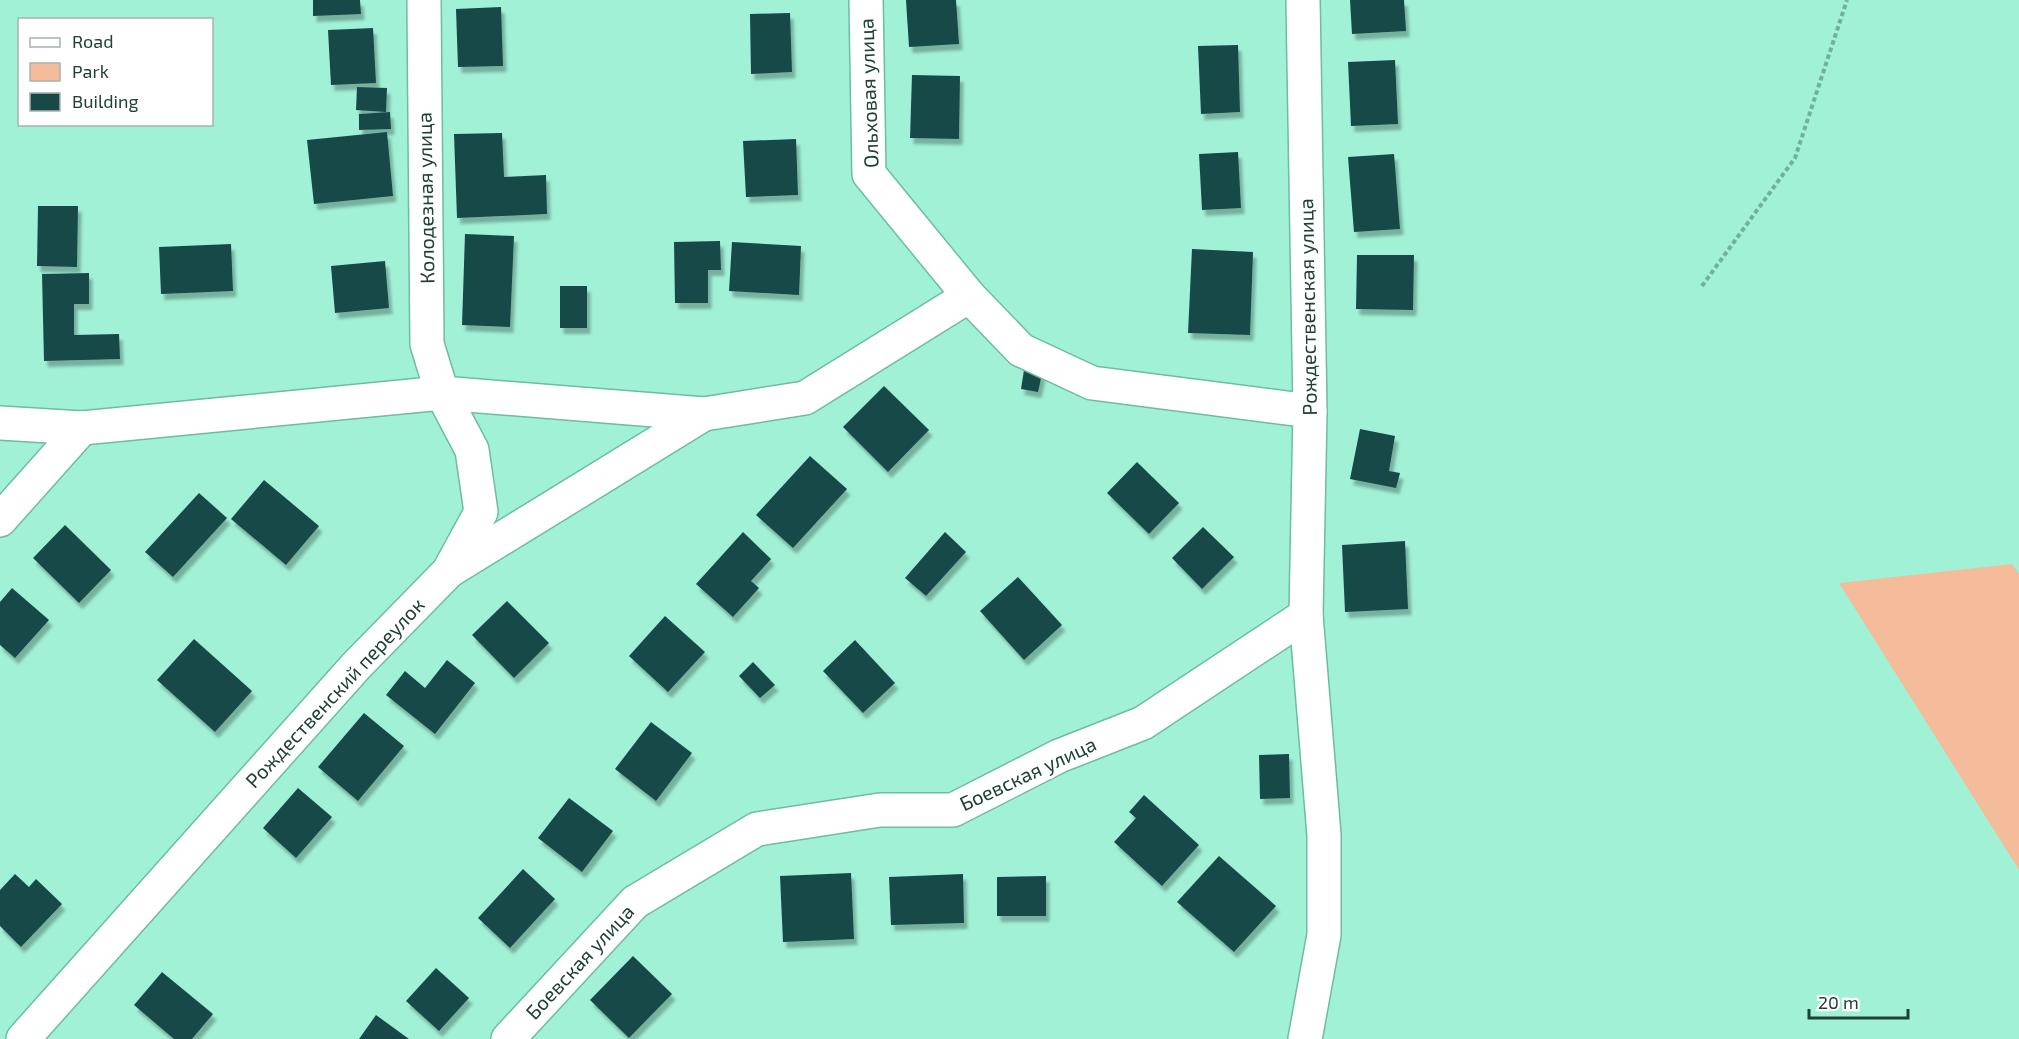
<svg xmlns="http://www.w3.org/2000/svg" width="2019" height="1039" font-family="'Exo 2',sans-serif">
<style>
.green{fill:#f4bc9b}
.building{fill:#184947;filter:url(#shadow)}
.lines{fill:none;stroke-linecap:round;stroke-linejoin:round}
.minor-casing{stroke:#6dbca3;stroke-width:36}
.path{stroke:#71b09c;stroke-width:4;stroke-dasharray:4.5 3;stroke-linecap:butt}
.minor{stroke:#fff;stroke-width:33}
.labels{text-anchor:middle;stroke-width:6;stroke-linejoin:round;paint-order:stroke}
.street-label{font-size:20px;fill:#1f4036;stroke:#fff}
</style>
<defs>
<filter id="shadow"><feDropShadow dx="3.5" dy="6" stdDeviation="1.5" flood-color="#0004"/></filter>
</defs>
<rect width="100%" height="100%" fill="#a1f1d7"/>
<polygon class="green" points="2012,564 2019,574 2019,870 1839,583"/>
<g class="building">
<polygon points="313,0 360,0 361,14 313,16"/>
<polygon points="906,0 956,0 959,44 909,47"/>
<polygon points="1350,0 1404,0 1406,31 1352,34"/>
<polygon points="501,7 503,66 458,67 456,9"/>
<polygon points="790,13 792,72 751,74 750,14"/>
<polygon points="373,28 376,83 331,85 328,30"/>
<polygon points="1238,45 1240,112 1201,114 1198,46"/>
<polygon points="1395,60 1398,124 1351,126 1348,62"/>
<polygon points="912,75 960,76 959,139 910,138"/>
<polygon points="357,87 387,88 386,112 356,110"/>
<polygon points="390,112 391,129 359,130 359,114"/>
<polygon points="387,132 393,196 314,204 307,140"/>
<polygon points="502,133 504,177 546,175 547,214 457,218 454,134"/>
<polygon points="796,139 798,195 746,197 743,141"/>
<polygon points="1238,152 1241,208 1202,210 1199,154"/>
<polygon points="1394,154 1400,229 1354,232 1348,157"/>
<polygon points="38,206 78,206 77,267 37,266"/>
<polygon points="465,234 514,236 510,327 462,325"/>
<polygon points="720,241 721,270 708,270 708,303 675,303 674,242"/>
<polygon points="732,242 801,246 799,295 729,291"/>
<polygon points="231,244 233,291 161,294 159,247"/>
<polygon points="1192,249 1253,252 1250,335 1188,333"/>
<polygon points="1357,255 1414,255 1413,310 1356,309"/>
<polygon points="385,261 389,308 335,313 331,266"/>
<polygon points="89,273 89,304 74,304 74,335 119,334 120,359 44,361 42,274"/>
<rect x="560" y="286" width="27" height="42"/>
<polygon points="1024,370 1042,374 1038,392 1021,389"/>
<polygon points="884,386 929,430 888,472 843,427"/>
<polygon points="1360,429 1395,436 1389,471 1400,473 1396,488 1350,479"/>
<polygon points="810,456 847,489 793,548 756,515"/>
<polygon points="1137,462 1179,503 1149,534 1107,493"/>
<polygon points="264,480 319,526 286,565 231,519"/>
<polygon points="199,493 227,518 173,577 145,552"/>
<polygon points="65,525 111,570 79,603 33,558"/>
<polygon points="1203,527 1234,557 1202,589 1172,558"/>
<polygon points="743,532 771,559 751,581 759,588 733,617 696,584"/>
<polygon points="945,532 966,552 926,596 905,578"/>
<polygon points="1405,541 1408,609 1345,612 1342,545"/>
<polygon points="1018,577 1062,625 1024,660 980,611"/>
<polygon points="12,588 49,620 15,658 0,645 0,602"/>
<polygon points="507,601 549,643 514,678 472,635"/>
<polygon points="665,616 705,652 668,692 629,656"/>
<polygon points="194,639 252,691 215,732 157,680"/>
<polygon points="855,640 895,683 863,713 823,671"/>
<polygon points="447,660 475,683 435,734 386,695 405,671 425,688"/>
<polygon points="753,662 775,685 760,698 739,676"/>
<polygon points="364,713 404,746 358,801 318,767"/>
<polygon points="651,722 692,753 656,801 615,769"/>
<polygon points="1289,754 1290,798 1260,799 1259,755"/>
<polygon points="298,788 332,817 296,858 263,828"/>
<polygon points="1144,795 1199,845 1162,886 1114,842 1136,818 1129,812"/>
<polygon points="569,798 613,831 582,872 538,838"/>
<polygon points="1219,856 1276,906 1234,952 1177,902"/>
<polygon points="523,869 555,899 510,948 478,918"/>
<polygon points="851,873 854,939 783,942 780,876"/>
<polygon points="15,874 29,887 36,879 62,904 21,947 0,926 0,890"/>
<polygon points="963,874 964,923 891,925 889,877"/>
<polygon points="1046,876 1046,916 997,916 997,877"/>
<polygon points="633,956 672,994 629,1038 590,1000"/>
<polygon points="436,968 469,998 439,1031 406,1001"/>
<polygon points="162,972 213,1014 192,1039 174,1039 134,1005"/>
<polygon points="376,1015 409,1039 359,1039"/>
</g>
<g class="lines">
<g class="minor-casing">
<g id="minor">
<polyline points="424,0 427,344 442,393 472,450 481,512 450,569"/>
<polyline points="866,0 869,174 969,296"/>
<polyline points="1303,0 1310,411 1306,615 1324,835 1324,935 1305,1039"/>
<polyline points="0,423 82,428 442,393 704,414 805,398 969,296 1021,350 1092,383 1310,411"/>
<polyline points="0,520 82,428"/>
<polyline points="23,1039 356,666 449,571 704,414"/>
<polyline points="508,1039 635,902 757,829 880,810 953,810 1059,756 1143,723 1306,615"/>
</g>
</g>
<polyline class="path" points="1702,286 1795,158 1847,0"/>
<use href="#minor" class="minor"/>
</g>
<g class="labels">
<g class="street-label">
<text transform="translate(869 93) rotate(-92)" y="7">Ольховая улица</text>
<text transform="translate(426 198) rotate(-91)" y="7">Колодезная улица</text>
<text transform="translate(1308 307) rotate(-91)" y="7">Рождественская улица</text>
<text transform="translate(335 693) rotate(-47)" y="7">Рождественский переулок</text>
<text transform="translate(1028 774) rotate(-25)" y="7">Боевская улица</text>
<text transform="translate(580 962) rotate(-47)" y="7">Боевская улица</text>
</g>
</g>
<rect x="18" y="18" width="195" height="108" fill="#ffffff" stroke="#a5b3af" stroke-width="1.5"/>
<rect x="30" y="38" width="30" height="9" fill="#ffffff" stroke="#a5b3af" stroke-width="1.5"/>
<text x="72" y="48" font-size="18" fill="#1f4036">Road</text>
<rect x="30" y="63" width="30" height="18" fill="#f4bc9b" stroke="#a5b3af" stroke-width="1.5"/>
<text x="72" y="78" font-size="18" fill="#1f4036">Park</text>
<rect x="30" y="93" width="30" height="18" fill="#184947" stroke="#a5b3af" stroke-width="1.5"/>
<text x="72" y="108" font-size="18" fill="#1f4036">Building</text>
<path d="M1809 1009v9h99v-9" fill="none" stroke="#1f4036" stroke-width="3"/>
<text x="1818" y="1009" font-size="18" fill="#1f4036" stroke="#ffffff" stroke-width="4.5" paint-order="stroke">20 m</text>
</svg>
